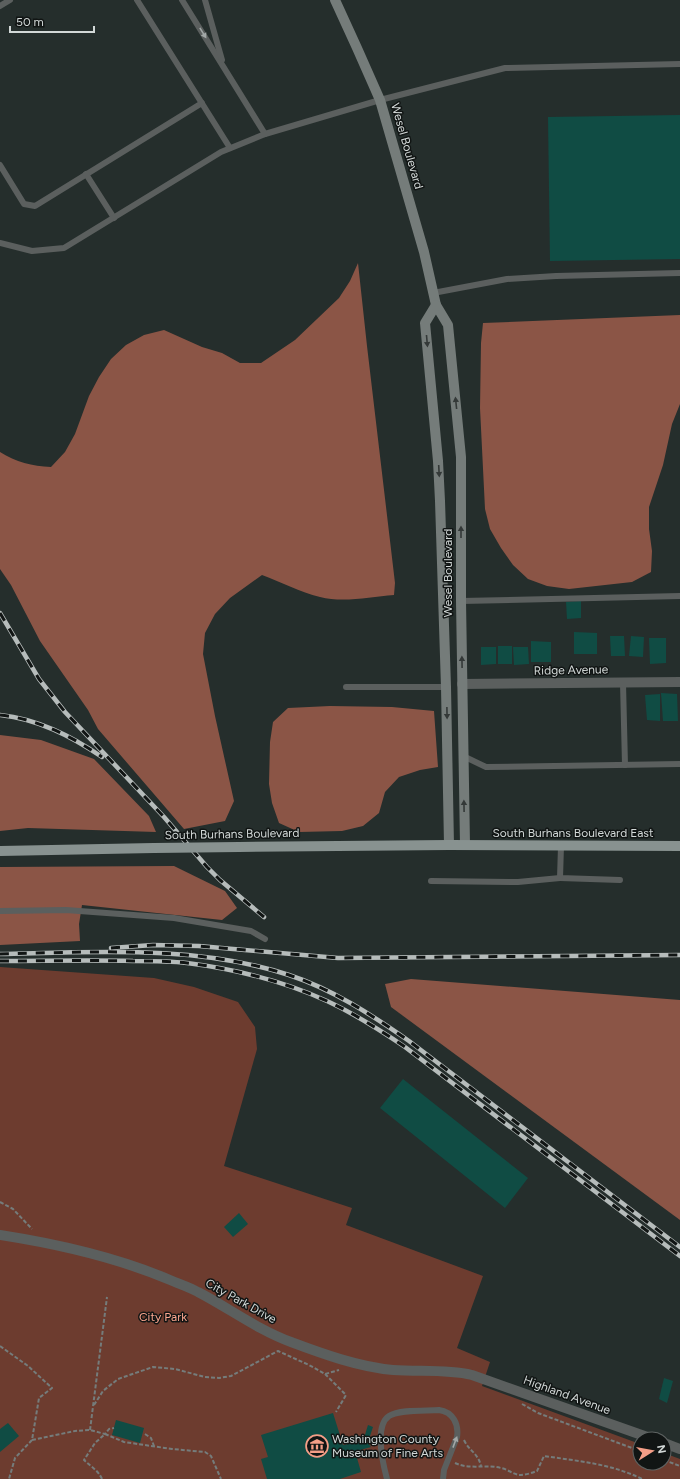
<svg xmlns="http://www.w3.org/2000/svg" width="680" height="1479" font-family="Figtree,sans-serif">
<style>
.green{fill:#6d3c2f}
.forest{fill:#8b5546}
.building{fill:#104c44}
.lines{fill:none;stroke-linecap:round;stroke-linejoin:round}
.path{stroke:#757c7b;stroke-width:2;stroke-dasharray:4 2;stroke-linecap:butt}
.service{stroke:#5b5f5e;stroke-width:6}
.minor{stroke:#5b5f5e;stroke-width:10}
.secondary{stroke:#757c7a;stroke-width:10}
.primary{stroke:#889290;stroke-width:10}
.rail-casing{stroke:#b6bcbb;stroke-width:4.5}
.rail{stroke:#111514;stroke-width:3;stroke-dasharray:9;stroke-linecap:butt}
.primary-bridge{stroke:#889290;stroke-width:10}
.oneway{fill:#a2a8a7}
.oneway2{fill:#343938}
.labels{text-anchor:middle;stroke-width:3;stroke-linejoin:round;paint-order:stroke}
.street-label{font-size:12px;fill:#d2d8d7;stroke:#111514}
.park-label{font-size:12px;fill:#fca790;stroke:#111514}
.poi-label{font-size:12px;fill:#d2d8d7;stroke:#111514;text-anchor:start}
</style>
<rect width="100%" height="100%" fill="#252e2c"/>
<polygon class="green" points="0,967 154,978 194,987 238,1002 255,1027 257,1049 224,1166 352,1208 346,1225 483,1276 457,1348 490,1362 482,1386 640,1444 640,1463 664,1463 664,1453 680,1459 680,1479 0,1479"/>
<g class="forest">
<path d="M358,263L367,346L395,583L394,595C370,597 343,603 320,597C300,592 281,582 262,575L230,598L215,614L205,633L203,654L215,716L234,801L225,821L184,829L98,729L88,710L40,641L11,585L0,569V452C16,462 32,466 51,467L65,452L75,434L89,396L99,377L111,359L126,345L144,335L164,330L202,347L222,353L240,363H261L295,340L339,298L350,281Z"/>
<polygon points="680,315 680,404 672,424 663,465 649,507 649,529 652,551 651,572 632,582 569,589 547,586 528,579 513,565 501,548 490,529 485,509 480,408 481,343 483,323"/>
<polygon points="330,706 392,707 434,711 438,767 420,770 399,777 385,792 379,813 363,826 342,831 299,832 279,823 272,803 269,784 270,742 273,722 288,708"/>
<polygon points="0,735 41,740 94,759 149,816 156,832 28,828 0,831"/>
<polygon points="174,866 225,891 237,908 222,920 82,905 79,924 80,941 0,945 0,867"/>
<polygon points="411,979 680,1000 680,1220 391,1007 385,984"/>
</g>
<g class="building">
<polygon points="680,115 680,259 550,261 548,117"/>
<polygon points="581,601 581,618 567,619 566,602"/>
<polygon points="574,632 597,633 597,654 574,654"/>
<polygon points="610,636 624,636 625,656 611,656"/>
<polygon points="631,636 644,637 643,657 629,656"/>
<polygon points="649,638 666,638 666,663 650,664"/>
<polygon points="531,641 551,642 551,662 531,662"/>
<rect x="498" y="646" width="14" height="18"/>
<polygon points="481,647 496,647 496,664 481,665"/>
<polygon points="513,647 528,647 529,664 514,665"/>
<polygon points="661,693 677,694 678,721 663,721"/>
<polygon points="660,694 660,721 647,720 645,695"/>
<polygon points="403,1079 528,1178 505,1208 380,1108"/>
<polygon points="239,1213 248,1224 233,1237 224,1227"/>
<polygon points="664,1378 673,1381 667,1403 659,1399"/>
<polygon points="333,1413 343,1445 361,1441 367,1442 371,1447 353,1452 355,1458 357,1458 361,1472 340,1479 267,1479 261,1459 268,1457 261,1435"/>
<polygon points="116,1420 144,1428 140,1443 112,1435"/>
<polygon points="8,1423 19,1436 0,1452 0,1429"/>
<polygon points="368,1425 373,1427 369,1439 364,1438"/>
</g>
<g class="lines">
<g class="path">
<polyline points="0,1202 13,1209 32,1229"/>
<polyline points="0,1346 28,1366 52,1388 39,1398 32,1440 15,1458 9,1479"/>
<polyline points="325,1374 346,1395 336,1412"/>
<polyline points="522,1404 538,1413 640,1451"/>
<polyline points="94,1405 103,1391 118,1379 153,1367 175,1369 205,1377 219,1378 231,1376 278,1351 309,1365 325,1374 339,1370"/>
<polyline points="90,1430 107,1297"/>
<polyline points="145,1434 151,1438 154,1446"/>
<polyline points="32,1440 75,1431 90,1430 105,1434 109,1429 114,1428"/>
<path d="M464,1440C469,1451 478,1453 481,1466"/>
<polyline points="664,1460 680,1466"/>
<path d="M455,1463C470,1470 486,1464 501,1468C507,1469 513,1474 519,1475C525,1475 532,1473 537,1471L544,1456C578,1461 612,1464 642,1479"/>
<path d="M102,1479C98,1470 91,1467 84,1460L95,1443L105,1434L124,1442L172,1449L205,1452L211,1456L221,1479"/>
</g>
<g class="service">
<polyline points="137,0 230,148"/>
<polyline points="182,0 265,134"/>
<polyline points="205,0 222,60"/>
<polyline points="0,6 10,0"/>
<polyline points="0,165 24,204 35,206 202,103"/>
<polyline points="86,174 114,218"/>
<polyline points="0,243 32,251 64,248 221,152 265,134 380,100 505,68 680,64"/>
<polyline points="433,293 507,279 556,276 680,273"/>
<polyline points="461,601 680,596"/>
<polyline points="623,683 625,765"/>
<polyline points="346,687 446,687"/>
<polyline points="463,756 486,767 680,764"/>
<polyline points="561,846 560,878 620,880"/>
<polyline points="431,881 518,882 560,878"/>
<polyline points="0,911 66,910 174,918 251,931 265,939"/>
<path d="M387,1479C383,1464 374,1426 389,1416C400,1409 426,1411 439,1410C453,1412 459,1424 457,1437L444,1470L443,1479"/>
</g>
<g class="minor">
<polyline points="462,684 680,682"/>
<path d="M0,1235C58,1244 116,1257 170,1280C179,1284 189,1287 198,1292C229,1308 258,1330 291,1342C323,1354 359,1367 393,1370C420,1372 446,1369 472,1375L653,1439"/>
<polyline points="664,1443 680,1449"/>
</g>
<g class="secondary">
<polyline points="335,0 357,48 380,100 424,252 436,305 448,325 461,457 461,601 465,845"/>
<polyline points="436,305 425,323 438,461 440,501 446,687 449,845"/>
</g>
<g class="primary">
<polyline points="239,847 449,845 680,846"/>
<polyline points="0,851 154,848"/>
</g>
<g class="rail-casing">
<g id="rail">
<polyline points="0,613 39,679 65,712 164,817 207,867 220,880 264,917"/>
<path d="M0,715C38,719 71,736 102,757"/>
<polyline points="111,948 153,945 199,946 338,958 680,955"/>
<path d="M0,954C95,952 198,945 289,975C332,989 372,1015 409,1041L680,1247"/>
<path d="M0,961C44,961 89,960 133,961C151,961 169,961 187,963C235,969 283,981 327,1001C355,1014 380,1030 405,1047L680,1256"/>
</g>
</g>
<use href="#rail" class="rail"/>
<polyline class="primary-bridge" points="154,848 239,847"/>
</g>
<defs><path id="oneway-solid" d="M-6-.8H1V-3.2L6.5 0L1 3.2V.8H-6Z"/></defs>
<g class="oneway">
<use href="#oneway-solid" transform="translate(203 33) rotate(58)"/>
<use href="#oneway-solid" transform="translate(455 1442) rotate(-70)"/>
</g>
<g class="oneway2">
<use href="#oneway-solid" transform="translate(427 341) rotate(85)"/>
<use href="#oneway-solid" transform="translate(456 403) rotate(-96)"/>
<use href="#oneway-solid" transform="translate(439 471) rotate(87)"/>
<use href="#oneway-solid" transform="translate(461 532) rotate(-90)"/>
<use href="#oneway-solid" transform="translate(462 662) rotate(-91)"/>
<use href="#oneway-solid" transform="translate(447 713) rotate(89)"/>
<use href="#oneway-solid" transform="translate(464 806) rotate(-91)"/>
</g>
<defs>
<g id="museum-ring" transform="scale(1.15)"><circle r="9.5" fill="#111514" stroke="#f49e87" stroke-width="1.5"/><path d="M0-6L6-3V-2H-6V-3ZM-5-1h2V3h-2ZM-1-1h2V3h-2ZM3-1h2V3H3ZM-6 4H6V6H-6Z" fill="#f49e87"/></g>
</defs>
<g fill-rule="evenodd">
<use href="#museum-ring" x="317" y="1446"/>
</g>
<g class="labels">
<g class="street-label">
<text transform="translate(407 146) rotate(74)" y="4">Wesel Boulevard</text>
<text transform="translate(448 573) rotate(-90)" y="4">Wesel Boulevard</text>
<text transform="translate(571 670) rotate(-1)" y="4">Ridge Avenue</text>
<text x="573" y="837">South Burhans Boulevard East</text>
<text transform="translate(232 834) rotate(-1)" y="4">South Burhans Boulevard</text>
<text transform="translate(241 1301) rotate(29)" y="4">City Park Drive</text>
<text transform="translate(567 1395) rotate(20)" y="4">Highland Avenue</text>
</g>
<g class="park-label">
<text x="163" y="1321">City Park</text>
</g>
<g class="poi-label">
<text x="332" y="1443">Washington County<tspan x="332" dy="14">Museum of Fine Arts</tspan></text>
</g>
</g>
<g transform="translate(652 1451) rotate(79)"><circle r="19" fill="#111514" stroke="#5e6362"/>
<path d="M0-3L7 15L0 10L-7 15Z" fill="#f49e87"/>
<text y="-6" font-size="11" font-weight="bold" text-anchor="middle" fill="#d2d8d7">N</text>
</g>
<path d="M10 26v6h84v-6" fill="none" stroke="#d2d8d7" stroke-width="2"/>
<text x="16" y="26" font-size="12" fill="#d2d8d7" stroke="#111514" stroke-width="3" paint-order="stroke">50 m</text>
</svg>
